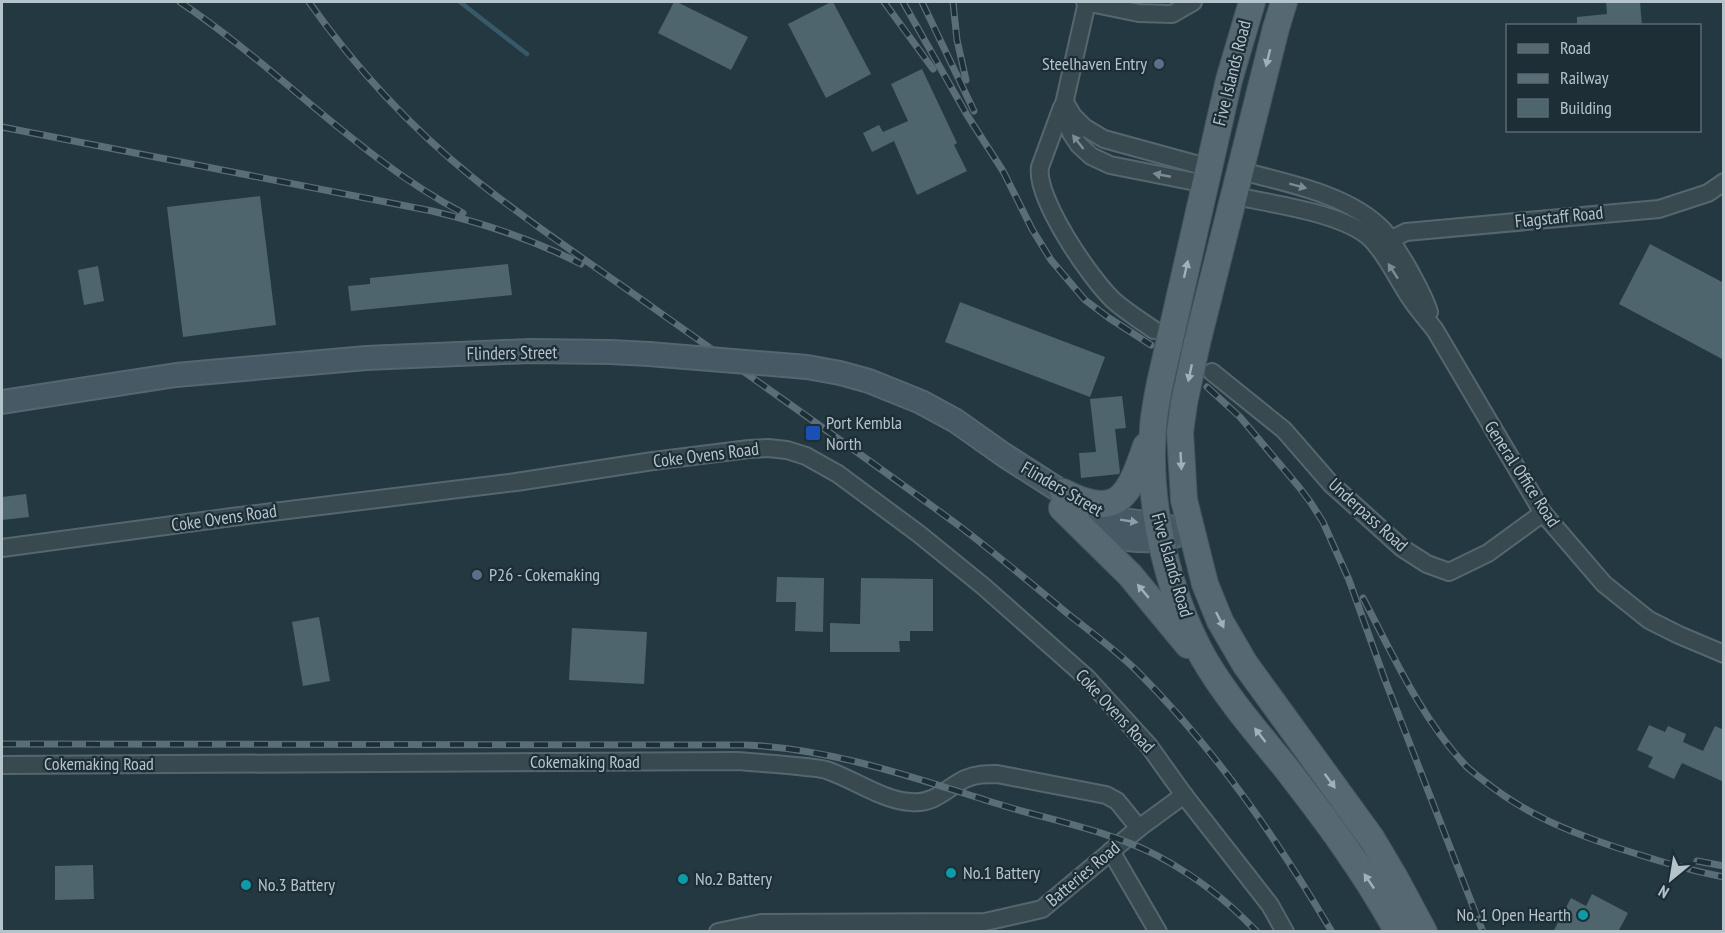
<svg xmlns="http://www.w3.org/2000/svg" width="1725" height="933" font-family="'PT Sans Narrow',sans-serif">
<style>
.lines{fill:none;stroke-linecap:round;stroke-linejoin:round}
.stream{stroke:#375969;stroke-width:4.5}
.building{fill:#4f656e}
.street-casing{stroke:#56666e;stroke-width:20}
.secondary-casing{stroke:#56666e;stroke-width:26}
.primary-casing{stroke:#45555d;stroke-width:28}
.street{stroke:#384950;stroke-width:16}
.secondary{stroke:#465964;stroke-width:22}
.primary{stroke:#566871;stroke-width:26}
.rail-casing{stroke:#5a6e78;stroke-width:7}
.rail{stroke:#1d2e36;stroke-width:4.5;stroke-dasharray:14;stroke-linecap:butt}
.secondary-bridge-casing{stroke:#56666e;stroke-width:26;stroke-linecap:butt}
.primary-bridge-casing{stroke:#45555d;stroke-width:28;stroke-linecap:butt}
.secondary-bridge{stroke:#465964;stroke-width:22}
.primary-bridge{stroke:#566871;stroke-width:26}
.oneway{fill:#a2b1b9}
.oneway2{fill:#7d8c94}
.oneway3{fill:#8e9ea7}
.service-dot{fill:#5c6f8a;stroke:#1d2e36;stroke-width:2}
.transit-dot{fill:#1a4fb4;stroke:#1d2e36;stroke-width:2}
.culture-dot{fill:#0f9aa8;stroke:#1d2e36;stroke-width:2}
.labels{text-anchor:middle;stroke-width:4.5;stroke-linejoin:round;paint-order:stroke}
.poi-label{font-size:18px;fill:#b5c3cb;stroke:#1d2e36;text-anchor:start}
.street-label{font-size:18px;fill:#b5c3cb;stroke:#1d2e36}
</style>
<rect width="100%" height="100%" fill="#243841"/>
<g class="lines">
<polyline class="stream" points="460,2 527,54"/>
</g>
<g class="building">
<polygon points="674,2 677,2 748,37 731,70 658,33"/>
<polygon points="831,2 833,2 871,74 826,98 788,24"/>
<polygon points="1606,2 1640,2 1642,26 1577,26 1577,17 1607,14"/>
<polygon points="922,69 957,143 954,145 967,171 917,195 894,141 872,152 863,133 879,125 883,132 908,121 891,84"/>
<polygon points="260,196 276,325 183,337 167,207"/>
<polygon points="1650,244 1724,283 1724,360 1619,304"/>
<polygon points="508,264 512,295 351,311 348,286 370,284 370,278"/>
<polygon points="98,266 104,301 84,305 78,270"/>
<polygon points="960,302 1105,357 1090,397 945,342"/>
<polygon points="1122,396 1126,428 1115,429 1120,472 1119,474 1081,478 1079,453 1096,452 1090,399"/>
<polygon points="26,494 29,517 2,520 2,497"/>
<polygon points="777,577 824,578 823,632 795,631 796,602 776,602"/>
<polygon points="861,578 933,579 933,631 910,631 910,641 899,641 900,652 830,652 830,623 860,624"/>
<polygon points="319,617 330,681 303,686 292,622"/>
<polygon points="572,628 647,632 644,684 569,680"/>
<polygon points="1649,725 1665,732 1668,726 1686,734 1683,742 1703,751 1715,726 1724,730 1724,782 1682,763 1674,779 1648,767 1653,757 1637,750"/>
<polygon points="93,865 94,899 55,900 55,866"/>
<polygon points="1592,894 1628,913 1618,932 1553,932 1571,898 1586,906"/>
</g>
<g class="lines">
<g class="street-casing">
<g id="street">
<polyline points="1085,2 1139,13 1172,14 1193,2"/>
<polyline points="1087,2 1064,104 1065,118 1071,133 1079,145 1091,156 1110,165 1120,167 1206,184"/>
<polyline points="1066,104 1073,116 1084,127 1104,139 1210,168"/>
<path d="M1062,107L1040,167C1035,198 1090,278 1113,300C1125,311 1140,320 1154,330"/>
<path d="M1241,171C1287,183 1351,195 1384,231C1393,242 1400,255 1407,266C1415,281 1424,296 1429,312"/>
<path d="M1235,196C1272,204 1344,213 1371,239C1389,257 1399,284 1415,305C1421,313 1428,321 1435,330L1543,513L1604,584L1649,620L1679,635L1724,654"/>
<polyline points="1377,246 1406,232 1659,209 1708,193 1724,182"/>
<polyline points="1212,372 1284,430 1331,484 1402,548 1427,564 1449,572 1488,553 1543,513"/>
<polyline points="2,548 232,517 516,482 653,461 749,449 768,448 787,450 806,456 838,474 919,534 983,586 1087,678 1149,746 1184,795 1270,905 1285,932"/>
<path d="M2,765L737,761C760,763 783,764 806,767C814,768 822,768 829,771C855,780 884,801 911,802C936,804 946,788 965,779C976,774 986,774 997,774L1106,795L1117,801L1139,828"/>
<polyline points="1111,851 1158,932"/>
<polyline points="718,932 761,923 985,922 1042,909 1139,828 1184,795"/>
</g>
</g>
<g class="secondary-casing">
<g id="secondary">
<polyline points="807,367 840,373 869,381 921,402 956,421 1004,455 1079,503 1097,512 1129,521 1153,524 1191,531"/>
<polyline points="2,402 176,375 366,358 530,351 610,352 649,354"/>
<path d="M1080,521C1108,539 1146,546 1177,535"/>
</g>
</g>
<g class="primary-casing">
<g id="primary">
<polyline points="1173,326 1229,80 1252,2"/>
<polyline points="1197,343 1276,28 1284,2"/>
<path d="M1160,383C1157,398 1154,413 1153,428C1147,503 1167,591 1203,657C1225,695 1254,729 1282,763C1325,818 1364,870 1398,932"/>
<polyline points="1184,403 1180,432 1184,500 1205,584 1220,621 1245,664 1372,839 1395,878 1424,932"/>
<path d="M1063,492C1119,521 1129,495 1146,446"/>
<polyline points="1062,508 1130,575 1188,645"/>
</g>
</g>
<use href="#street" class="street"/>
<use href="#secondary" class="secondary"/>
<use href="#primary" class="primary"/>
<g class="rail-casing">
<g id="rail">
<path d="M180,2C278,67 358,158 463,213"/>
<path d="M309,2C355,67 409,126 472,177C529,223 592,264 652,307C754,379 857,451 958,525C996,554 1032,584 1068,614C1092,633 1117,651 1138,672C1215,749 1277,839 1332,932"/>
<polyline points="884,2 933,69"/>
<polyline points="903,2 967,115 1003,171 1032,229 1051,260 1085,300 1109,318 1151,345"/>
<polyline points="922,2 974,111"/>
<polyline points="953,2 957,40 966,80"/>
<path d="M2,127L432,211C483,223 534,240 581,264"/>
<polyline points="1207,387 1240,417 1299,487 1311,503 1323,522 1349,580 1385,680 1483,932"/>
<path d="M1363,598C1393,655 1421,718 1466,766C1471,771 1478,776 1483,780C1525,814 1567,831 1618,848C1653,859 1687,870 1724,877"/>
<path d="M2,744L747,745C837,749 923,781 1008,807C1056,821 1111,832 1156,855C1194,875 1227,900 1257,932"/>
<polyline points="1697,861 1724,866"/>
</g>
</g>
<use href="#rail" class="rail"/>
<g class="secondary-bridge-casing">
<polyline id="secondary-bridge" points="649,354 807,367"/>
</g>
<g class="primary-bridge-casing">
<g id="primary-bridge">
<polyline points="1160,383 1173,326"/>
<polyline points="1184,403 1197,343"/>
</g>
</g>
<use href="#secondary-bridge" class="secondary-bridge"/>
<use href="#primary-bridge" class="primary-bridge"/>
</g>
<defs><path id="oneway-solid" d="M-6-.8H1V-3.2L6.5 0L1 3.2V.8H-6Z" transform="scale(1.5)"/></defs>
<g class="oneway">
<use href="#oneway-solid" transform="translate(1268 58) rotate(104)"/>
<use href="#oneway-solid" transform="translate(1186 269) rotate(-77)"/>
<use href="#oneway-solid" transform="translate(1190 373) rotate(102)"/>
<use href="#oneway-solid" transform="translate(1181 461) rotate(87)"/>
<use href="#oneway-solid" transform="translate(1143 591) rotate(-130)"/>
<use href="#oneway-solid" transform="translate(1220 620) rotate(64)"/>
<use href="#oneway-solid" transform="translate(1260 735) rotate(-128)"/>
<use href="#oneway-solid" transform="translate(1330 781) rotate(54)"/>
<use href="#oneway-solid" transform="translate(1369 881) rotate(-124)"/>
</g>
<g class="oneway2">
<use href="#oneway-solid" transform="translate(1078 142) rotate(-128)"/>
<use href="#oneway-solid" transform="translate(1162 175) rotate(-169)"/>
<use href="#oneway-solid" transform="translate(1298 186) rotate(15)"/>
<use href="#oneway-solid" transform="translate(1393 271) rotate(-123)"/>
</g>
<use class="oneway3" href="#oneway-solid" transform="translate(1129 521) rotate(9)"/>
<g class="service-dot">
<circle cx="1159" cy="64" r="6"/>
<circle cx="477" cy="575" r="6"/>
</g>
<rect class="transit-dot" x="805" y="425" width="16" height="16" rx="3"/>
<g class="culture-dot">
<circle cx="951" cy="873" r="6"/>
<circle cx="683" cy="879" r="6"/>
<circle cx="246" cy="885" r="6"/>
<circle cx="1583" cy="915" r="6"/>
</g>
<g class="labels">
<g class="poi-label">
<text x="1147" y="70" text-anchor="end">Steelhaven Entry</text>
<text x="826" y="429">Port Kembla<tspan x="826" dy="21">North</tspan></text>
<text x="489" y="581">P26 - Cokemaking</text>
<text x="963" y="879">No.1 Battery</text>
<text x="695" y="885">No.2 Battery</text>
<text x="258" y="891">No.3 Battery</text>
<text x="1571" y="921" text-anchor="end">No. 1 Open Hearth</text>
</g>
<g class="street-label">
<text transform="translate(1232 73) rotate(-76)" y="6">Five Islands Road</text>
<text transform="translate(1559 217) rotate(-6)" y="6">Flagstaff Road</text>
<text transform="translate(512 353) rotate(-1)" y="6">Flinders Street</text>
<text transform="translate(706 455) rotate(-7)" y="6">Coke Ovens Road</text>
<text transform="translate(1522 474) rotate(57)" y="6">General Office Road</text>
<text transform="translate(1062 489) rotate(30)" y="6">Flinders Street</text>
<text transform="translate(1368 515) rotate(42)" y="6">Underpass Road</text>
<text transform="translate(224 518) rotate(-8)" y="6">Coke Ovens Road</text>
<text transform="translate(1172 565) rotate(74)" y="6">Five Islands Road</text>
<text transform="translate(1115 711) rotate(47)" y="6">Coke Ovens Road</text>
<text x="585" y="768">Cokemaking Road</text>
<text x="99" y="770">Cokemaking Road</text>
<text transform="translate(1083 874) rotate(-40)" y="6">Batteries Road</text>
</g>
</g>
<rect width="1725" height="933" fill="none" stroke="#b5c3cb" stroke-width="6"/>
<rect x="1506" y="24" width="195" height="108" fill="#1d2e36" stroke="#5a6a72" stroke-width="1.5"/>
<rect x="1518" y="44" width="30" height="9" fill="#566871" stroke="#5a6a72" stroke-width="1.5"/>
<text x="1560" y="54" font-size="18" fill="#b5c3cb">Road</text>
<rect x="1518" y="74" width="30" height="9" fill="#5a6e78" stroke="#5a6a72" stroke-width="1.5"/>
<text x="1560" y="84" font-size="18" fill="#b5c3cb">Railway</text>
<rect x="1518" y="99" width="30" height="18" fill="#4f656e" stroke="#5a6a72" stroke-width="1.5"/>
<text x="1560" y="114" font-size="18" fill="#b5c3cb">Building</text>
<g transform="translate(1671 879) rotate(210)" stroke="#1d2e36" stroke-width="4.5" paint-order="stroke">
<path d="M0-4.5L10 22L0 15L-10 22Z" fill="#b5c3cb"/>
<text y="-9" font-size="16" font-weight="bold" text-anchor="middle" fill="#b5c3cb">N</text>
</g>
</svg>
